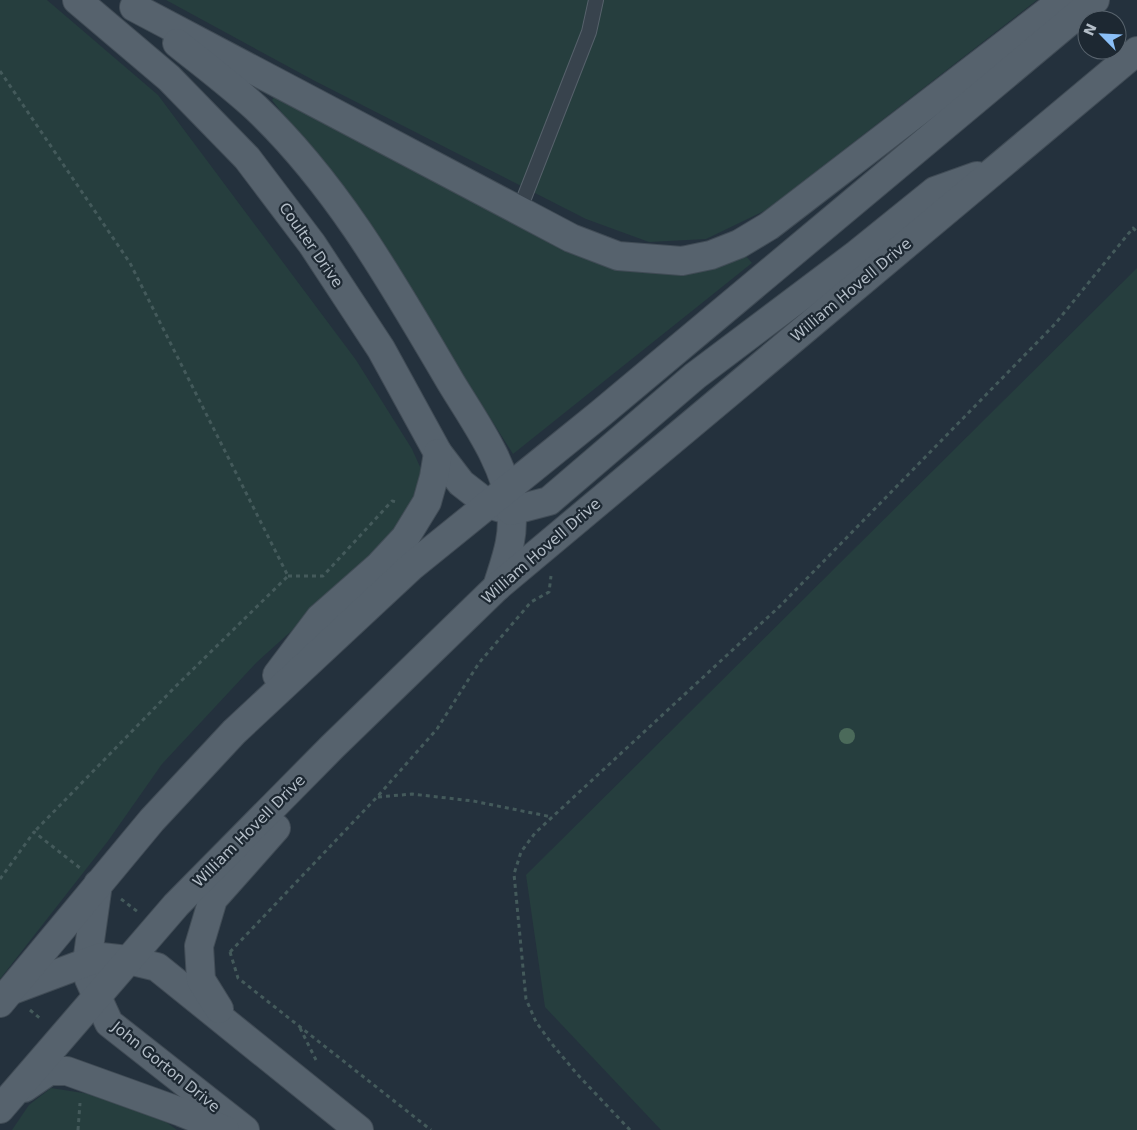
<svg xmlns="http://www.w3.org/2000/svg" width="1137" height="1130" font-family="'DejaVu Sans',sans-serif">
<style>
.green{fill:#263e3e}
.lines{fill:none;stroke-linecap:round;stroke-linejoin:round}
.service-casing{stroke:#56616b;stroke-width:16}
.primary-casing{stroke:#414c56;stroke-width:30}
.path{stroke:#445a5b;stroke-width:3;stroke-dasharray:4 4;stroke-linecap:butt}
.service{stroke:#38434d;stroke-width:14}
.primary{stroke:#56626d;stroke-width:28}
.tree{fill:#4b6a5a}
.labels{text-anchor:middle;stroke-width:4.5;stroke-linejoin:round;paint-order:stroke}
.street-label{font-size:15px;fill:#b4bec8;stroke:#1d2832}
</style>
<rect width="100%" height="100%" fill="#24313d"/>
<g class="green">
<polygon points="0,0 47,0 158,95 356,360 412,449 421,469 421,488 389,543 257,662 162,764 108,841 0,979"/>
<polygon points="166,0 1037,0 766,210 706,239 649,242 586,219 313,80"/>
<polygon points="275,96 554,239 699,271 746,256 752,263 513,454 369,227 272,100"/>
<polygon points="1137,268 1137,1130 661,1130 545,1007 526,875"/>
<polygon points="51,1088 96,1095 166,1122 177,1130 12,1130 29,1105"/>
</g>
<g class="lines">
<g class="service-casing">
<polyline id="service" points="519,211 589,32 596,0"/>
</g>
<g class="primary-casing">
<g id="primary">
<polyline points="77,0 169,78 247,158 312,244 381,349 438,453 461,483 488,504 505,509"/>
<polyline points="134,7 571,238 618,256 682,261 711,255 739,244 769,226 1063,0"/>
<path d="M177,43C203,64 231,85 256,108C338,186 393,284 450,381C474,421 505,462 511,509C515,537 505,561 497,587"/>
<polyline points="511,511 549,501 695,376 857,254 935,191 977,176"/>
<polyline points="277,675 320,618 379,566 405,538 427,502 434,477 438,453"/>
<polyline points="98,884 87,962 89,979 109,1023 245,1130"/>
<polyline points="10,991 101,957 128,960 157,967 359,1130"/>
<polyline points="0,1003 152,820 234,732 412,566 600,414 1095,0"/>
<polyline points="219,1009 201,980 199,946 213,899 276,828"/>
<polyline points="24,1088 49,1071 67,1071 181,1112 225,1130"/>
<polyline points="0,1109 176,905 332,747 497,587 1137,51"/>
</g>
</g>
<g class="path">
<polyline points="0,71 130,263 288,576 175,687 34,832"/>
<polyline points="288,576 323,576 392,501 397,502"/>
<polyline points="378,797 412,794 473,801 552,817"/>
<polyline points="0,879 34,832 80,868"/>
<polyline points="121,899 138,912"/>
<polyline points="230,952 377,797 437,729 479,663 531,602 549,592 551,576"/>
<polyline points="230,952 238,978 431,1130"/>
<polyline points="30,1010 42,1020"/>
<polyline points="300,1028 316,1060"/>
<polyline points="78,1130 80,1103"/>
<polyline points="630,1130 577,1074 552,1044 536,1022 526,999 514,874 521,852 535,833 780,606 1055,324 1133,228 1137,232"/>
</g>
<use href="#service" class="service"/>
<use href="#primary" class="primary"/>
</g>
<circle class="tree" cx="847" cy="736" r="8"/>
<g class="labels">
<g class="street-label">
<text transform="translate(311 245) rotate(55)" y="5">Coulter Drive</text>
<text transform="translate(851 290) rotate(-40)" y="5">William Hovell Drive</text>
<text transform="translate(541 551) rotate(-41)" y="5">William Hovell Drive</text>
<text transform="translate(249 831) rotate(-45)" y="5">William Hovell Drive</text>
<text transform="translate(166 1067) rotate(39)" y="5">John Gorton Drive</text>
</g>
</g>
<g transform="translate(1102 35) rotate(294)"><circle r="24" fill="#1d2832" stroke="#59646e"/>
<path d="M0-4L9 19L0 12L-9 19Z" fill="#8abff7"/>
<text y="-8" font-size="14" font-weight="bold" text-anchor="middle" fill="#b4bec8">N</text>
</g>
</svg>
